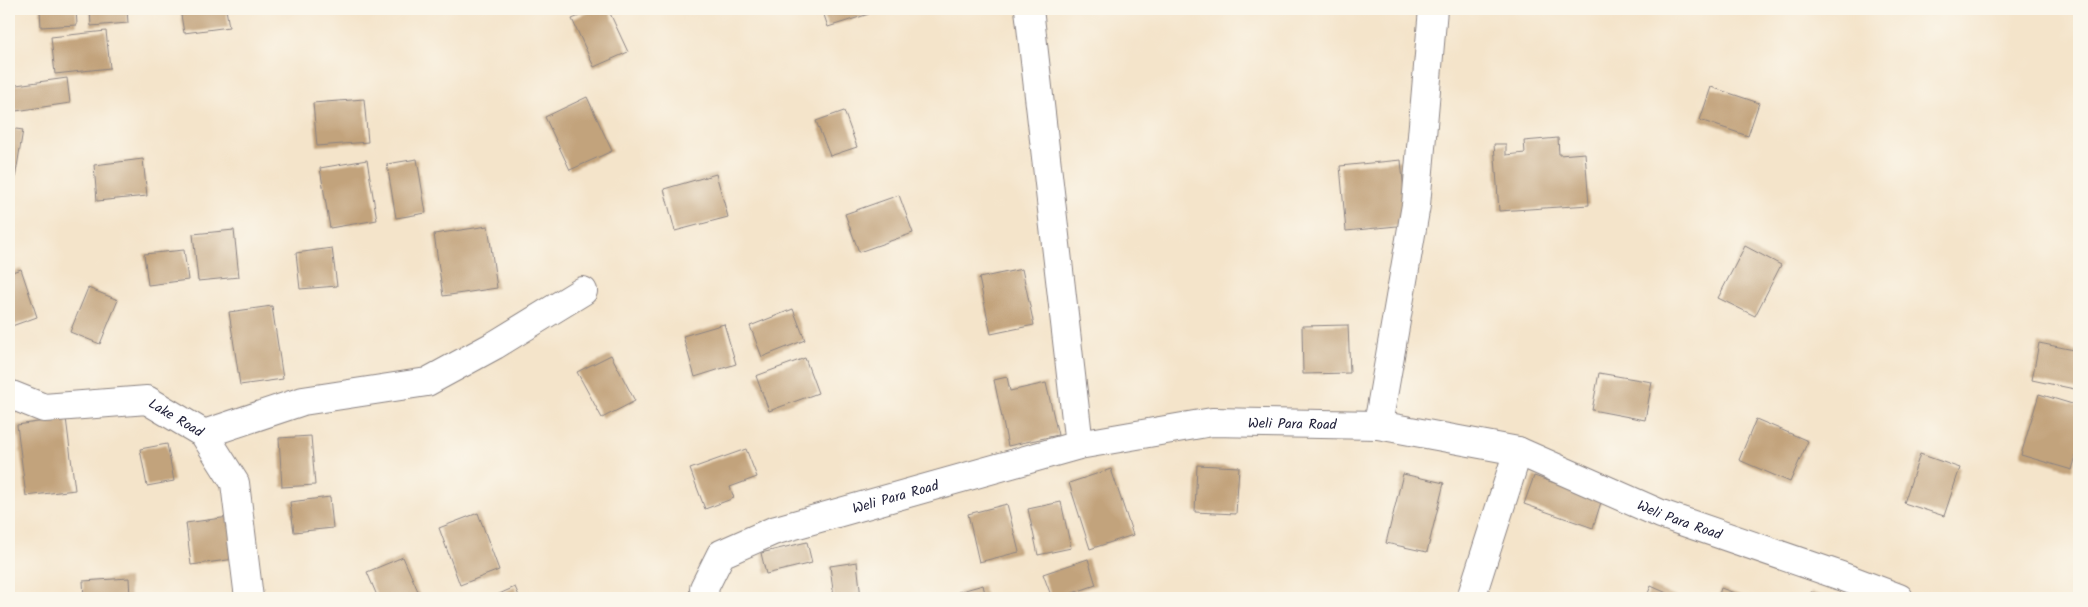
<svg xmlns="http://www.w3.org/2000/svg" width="2088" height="607" font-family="Kalam,sans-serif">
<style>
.building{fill:#c2a37c}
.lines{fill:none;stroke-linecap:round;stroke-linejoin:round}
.minor-casing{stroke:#8b8382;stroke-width:30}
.minor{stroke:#fff;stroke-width:28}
.labels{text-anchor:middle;stroke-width:4;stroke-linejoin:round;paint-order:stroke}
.street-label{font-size:14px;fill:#22223b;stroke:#fbf7ec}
</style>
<rect width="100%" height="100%" fill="#fbf7ec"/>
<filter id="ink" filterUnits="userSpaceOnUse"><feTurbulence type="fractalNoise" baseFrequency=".02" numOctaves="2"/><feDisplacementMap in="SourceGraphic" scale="10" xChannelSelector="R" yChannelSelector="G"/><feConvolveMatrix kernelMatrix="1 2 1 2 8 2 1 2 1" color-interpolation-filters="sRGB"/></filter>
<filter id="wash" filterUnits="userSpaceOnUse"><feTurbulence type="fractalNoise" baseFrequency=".0096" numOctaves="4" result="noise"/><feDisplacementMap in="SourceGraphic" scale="20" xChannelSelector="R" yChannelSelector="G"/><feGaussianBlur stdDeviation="1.12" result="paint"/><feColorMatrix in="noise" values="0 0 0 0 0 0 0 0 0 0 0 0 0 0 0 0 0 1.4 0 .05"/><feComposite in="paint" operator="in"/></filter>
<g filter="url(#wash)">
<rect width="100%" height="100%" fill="#f4e4ca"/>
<g id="blocks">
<g class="building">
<polygon points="40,9 76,9 77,25 41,27"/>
<polygon points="90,9 127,9 128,23 91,26"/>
<polygon points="180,9 226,9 229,27 184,33"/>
<polygon points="596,9 608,9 628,52 594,67 572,19"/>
<polygon points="822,9 867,9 869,14 828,27"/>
<polygon points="106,31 110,68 55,74 51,37"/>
<polygon points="67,78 70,103 9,112 9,86"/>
<polygon points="1711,87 1759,103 1748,136 1700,120"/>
<polygon points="587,97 612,151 570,170 545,117"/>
<polygon points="364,99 368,142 317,146 313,103"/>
<polygon points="844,111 857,147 830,156 816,121"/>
<polygon points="9,128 23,130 14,185 9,184"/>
<polygon points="1558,138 1559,155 1585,153 1589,205 1499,211 1494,144 1506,144 1506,155 1525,153 1524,141"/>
<polygon points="143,159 147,196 97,201 94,165"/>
<polygon points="417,159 426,213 396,218 387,164"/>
<polygon points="367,160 377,220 330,228 320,168"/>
<polygon points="1401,160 1407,225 1346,231 1340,166"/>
<polygon points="716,174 728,217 675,231 664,189"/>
<polygon points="899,195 913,233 859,252 845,214"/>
<polygon points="488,226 497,288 443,296 434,234"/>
<polygon points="234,230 239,277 198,281 193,234"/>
<polygon points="1745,246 1781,265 1755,316 1718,298"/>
<polygon points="332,248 337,286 300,289 296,253"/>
<polygon points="184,250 188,280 148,285 144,254"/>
<polygon points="21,269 37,317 9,327 9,273"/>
<polygon points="1022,269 1034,325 991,334 979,278"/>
<polygon points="88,288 118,300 100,344 70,332"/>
<polygon points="272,306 283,379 240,385 229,312"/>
<polygon points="793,309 805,340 762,357 750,326"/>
<polygon points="724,324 736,364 695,377 683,336"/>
<polygon points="1348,325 1350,373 1303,374 1302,326"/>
<polygon points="2039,343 2079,351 2079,390 2032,380"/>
<polygon points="611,355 635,401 602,418 577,372"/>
<polygon points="805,358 818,393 769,411 756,376"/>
<polygon points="1599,373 1652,382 1645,420 1592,410"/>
<polygon points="1007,377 1010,391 1046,383 1058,435 1008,446 994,380"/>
<polygon points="2039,394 2079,406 2079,445 2072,470 2021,455"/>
<polygon points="66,418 75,490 26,496 17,425"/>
<polygon points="1756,419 1808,441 1790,482 1739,460"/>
<polygon points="311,436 315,485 282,487 279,438"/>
<polygon points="167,444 174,481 147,486 140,449"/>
<polygon points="746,449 757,477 730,487 734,498 705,509 690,469"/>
<polygon points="1920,454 1960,468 1944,516 1904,503"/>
<polygon points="1197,465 1239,467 1236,514 1195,512"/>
<polygon points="1111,469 1133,535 1090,549 1069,483"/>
<polygon points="1403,474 1444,483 1427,552 1386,543"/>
<polygon points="1534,476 1602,499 1593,528 1524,504"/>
<polygon points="330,497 333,528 294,532 290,502"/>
<polygon points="1061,502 1071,548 1038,555 1028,509"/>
<polygon points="1007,504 1019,552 979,562 968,514"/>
<polygon points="478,513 499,570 460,585 439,528"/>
<polygon points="236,516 242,558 191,565 186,523"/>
<polygon points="807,542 812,563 766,574 761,553"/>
<polygon points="403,557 421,598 378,598 367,572"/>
<polygon points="1088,559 1096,585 1058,598 1052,598 1043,574"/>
<polygon points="857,562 861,598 834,598 830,566"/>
<polygon points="129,578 130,598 84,598 83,581"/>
<polygon points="983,585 986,598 960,598 958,592"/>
<polygon points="1651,586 1678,598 1646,598"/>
<polygon points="515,587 520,598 490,598"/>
<polygon points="1721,588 1748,598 1718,598"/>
<polygon points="1811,592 1829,598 1809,598"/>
</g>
</g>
</g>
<g filter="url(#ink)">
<use href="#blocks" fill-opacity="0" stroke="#8b8382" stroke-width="1"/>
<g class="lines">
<g class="minor-casing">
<g id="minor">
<polyline points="1029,9 1079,445"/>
<path id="s1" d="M9,394L44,408L147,400L204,434L235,483L249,598"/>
<polyline points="1378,425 1416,205 1433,9"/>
<polyline points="204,434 303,401 427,382 495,345 583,291"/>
<path id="s2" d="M705,598L704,588L721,554L773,531L1079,445L1212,422L1378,425L1518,451L1661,514L1841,576L1899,598"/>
<polyline points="1471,598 1518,451"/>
</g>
</g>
<use href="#minor" class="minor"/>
</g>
</g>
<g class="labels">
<g class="street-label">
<text dy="5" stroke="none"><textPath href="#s1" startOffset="175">Lake Road</textPath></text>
<text dy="5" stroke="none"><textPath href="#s2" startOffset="638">Weli Para Road</textPath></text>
<text dy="5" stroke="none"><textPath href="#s2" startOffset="232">Weli Para Road</textPath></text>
<text dy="5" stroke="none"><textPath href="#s2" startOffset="1042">Weli Para Road</textPath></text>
</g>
</g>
<rect width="2088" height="607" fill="none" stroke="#fbf7ec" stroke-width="30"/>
</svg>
